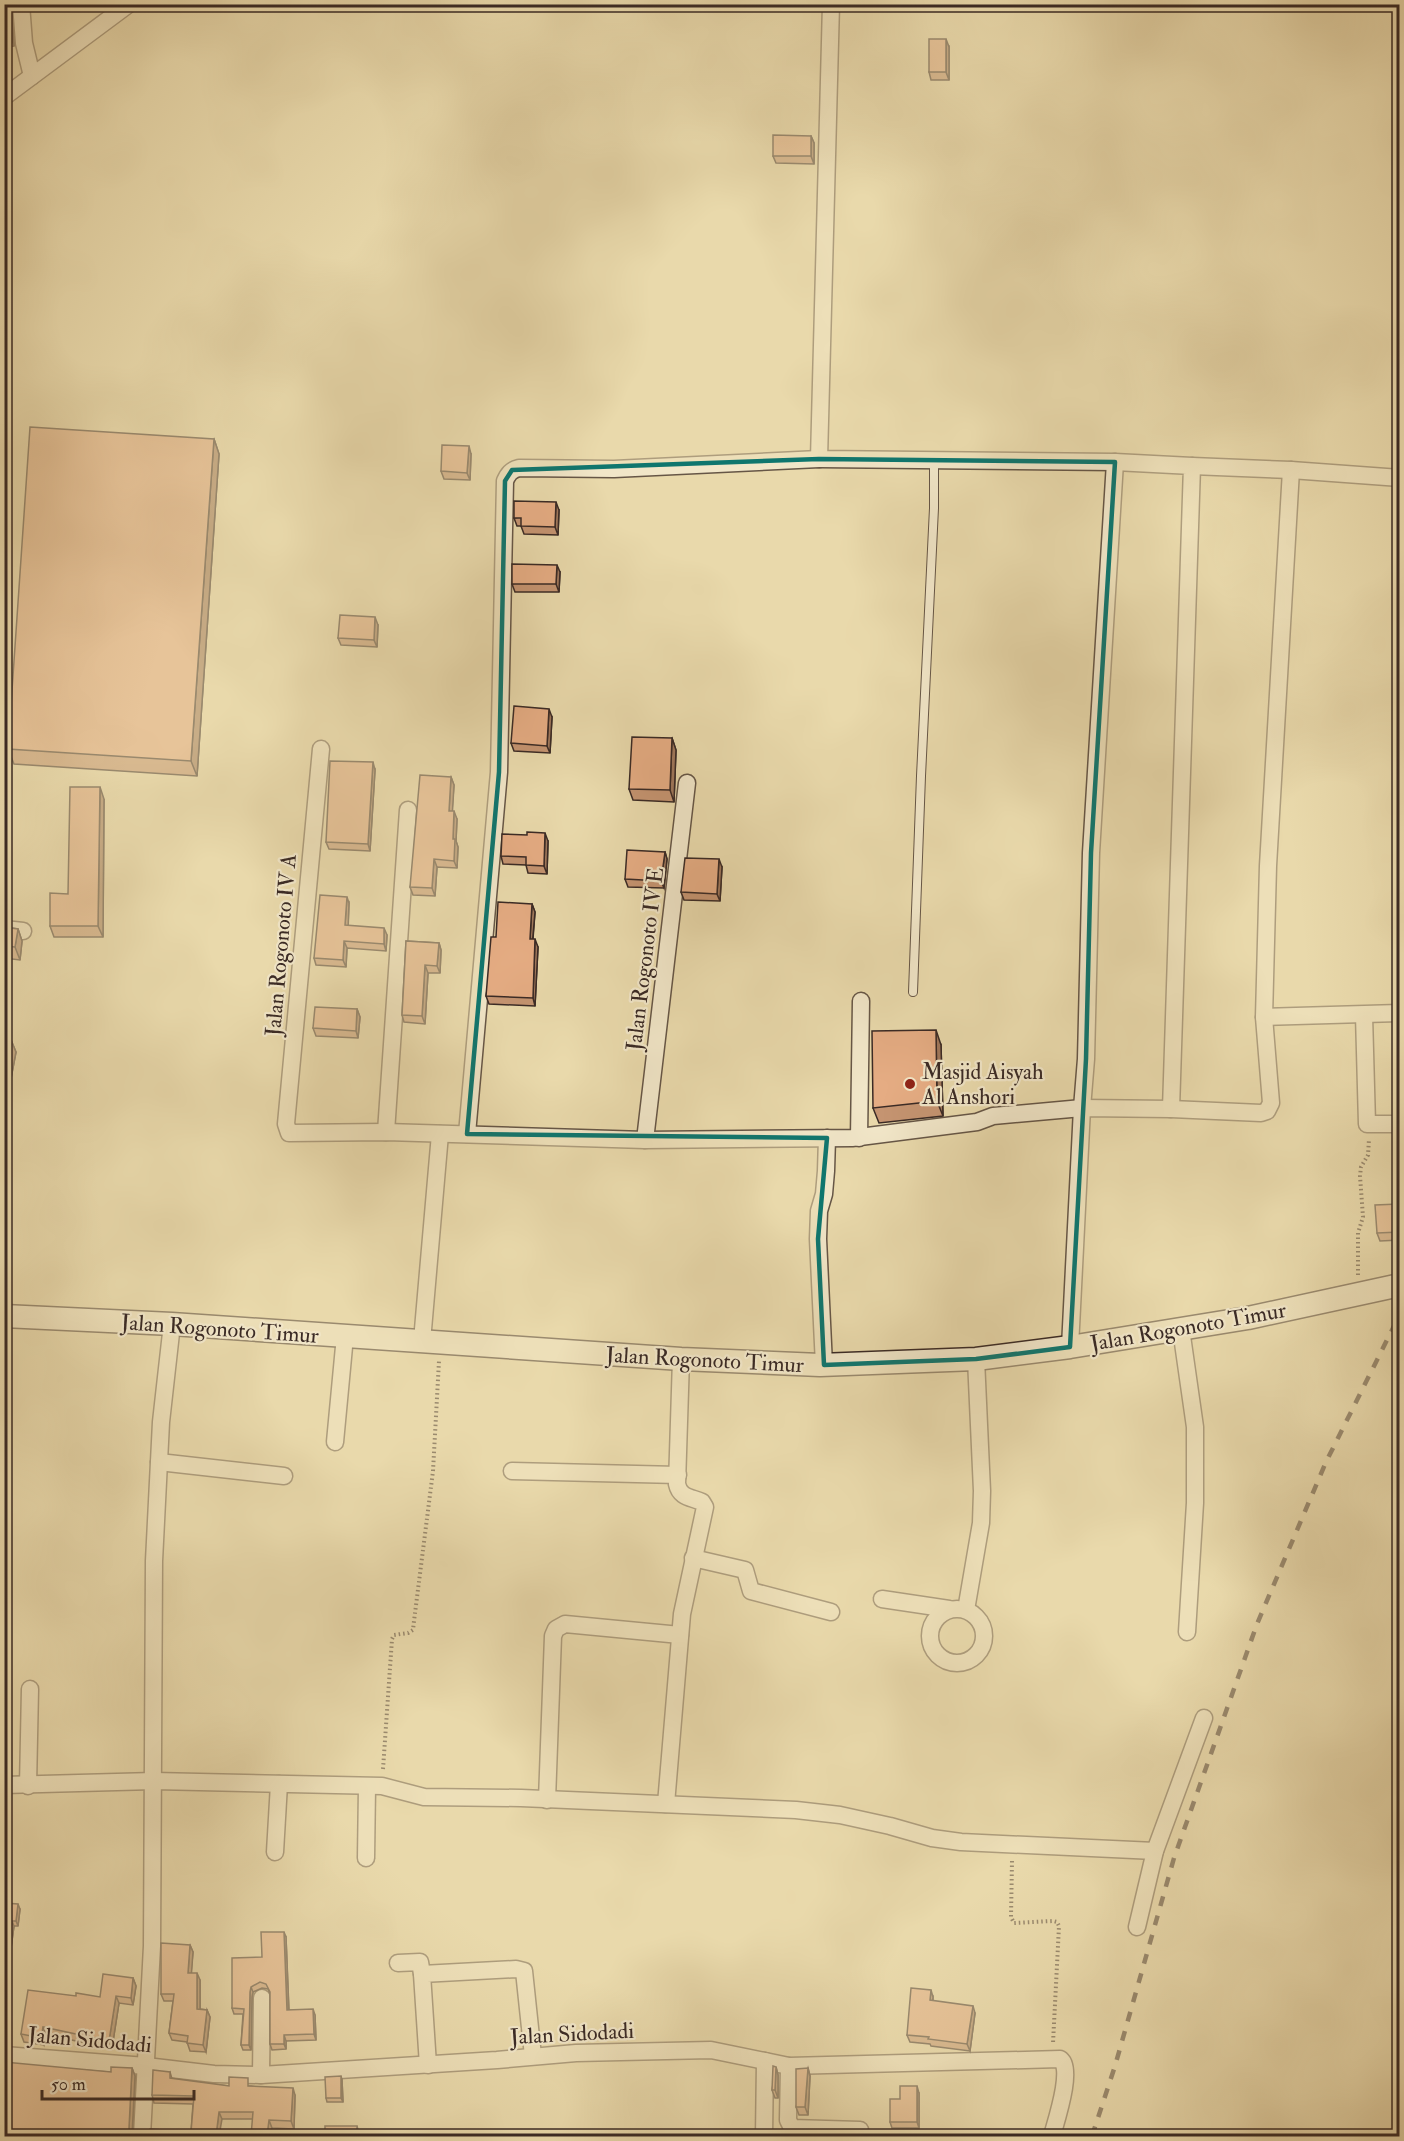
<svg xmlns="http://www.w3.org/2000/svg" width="1404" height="2141" font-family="'IM FELL Double Pica',serif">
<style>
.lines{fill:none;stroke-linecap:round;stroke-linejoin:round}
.lane-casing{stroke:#665646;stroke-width:10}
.street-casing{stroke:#665646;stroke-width:19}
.secondary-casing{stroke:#3a2a25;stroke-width:25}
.path{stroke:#3a2a25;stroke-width:4;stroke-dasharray:1.5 3;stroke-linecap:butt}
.lane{stroke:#f1e6c8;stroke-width:8}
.street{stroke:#f1e6c8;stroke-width:16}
.secondary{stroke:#f1e6c8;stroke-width:22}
.rail{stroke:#3a2a25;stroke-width:4.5;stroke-dasharray:10 10;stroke-linecap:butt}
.wall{fill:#c59471;stroke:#3a2a25;stroke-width:1.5}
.shaded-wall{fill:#a0785c;stroke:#3a2a25;stroke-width:1.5}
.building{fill:#e5ac83;stroke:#3a2a25;stroke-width:1.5}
.marked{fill:none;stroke:#0f766e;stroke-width:4.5;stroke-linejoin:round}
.poi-dot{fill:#8f2418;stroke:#f1e6c8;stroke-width:2}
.labels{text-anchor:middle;stroke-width:4.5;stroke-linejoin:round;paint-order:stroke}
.street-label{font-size:22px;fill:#3a2a25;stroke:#f1e6c8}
.poi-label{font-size:22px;fill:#3a2a25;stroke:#f1e6c8;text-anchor:start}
</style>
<rect width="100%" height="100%" fill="#e9d9ab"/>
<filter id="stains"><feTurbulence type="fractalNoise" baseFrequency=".00333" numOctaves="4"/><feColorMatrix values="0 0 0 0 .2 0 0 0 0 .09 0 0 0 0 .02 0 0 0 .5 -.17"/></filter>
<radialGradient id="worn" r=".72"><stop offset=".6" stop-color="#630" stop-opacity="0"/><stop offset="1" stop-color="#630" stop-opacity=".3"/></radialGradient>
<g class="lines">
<g class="lane-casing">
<polyline id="lane" points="913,992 921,776 934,508 934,460"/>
</g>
<g class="street-casing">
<g id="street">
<polyline points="21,4 24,43 32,76"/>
<polyline points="4,97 129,4"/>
<polyline points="1192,466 1291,470 1400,478"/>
<polyline points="321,749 286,1124 289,1133 386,1132 645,1140 852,1138 977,1122 993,1116 1082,1108 1171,1109 1192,466 1115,462 819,459 831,4"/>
<polyline points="4,929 23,931"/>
<polyline points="1364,1015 1367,1124 1400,1124"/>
<polyline points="1264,1017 1399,1013 1400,1011"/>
<polyline points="1171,1109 1261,1113 1267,1111 1271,1103 1264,1017 1268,866 1291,470"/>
<polyline points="386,1132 408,810"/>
<path d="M467,1134L499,772L505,481C508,474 511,470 519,468L614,469L819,459"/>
<polyline points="859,1138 861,1001"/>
<polyline points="645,1140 687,783"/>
<polyline points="1181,1329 1195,1427 1195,1503 1187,1632"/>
<polyline points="422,1341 440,1134"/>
<polyline points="1070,1347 1082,1108 1086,1059 1091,853 1115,462"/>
<polyline points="824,1365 818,1239 819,1211 824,1194 826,1171 827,1138"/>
<polyline points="335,1442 345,1336"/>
<polyline points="159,1462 284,1476"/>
<polyline points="512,1471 678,1475"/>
<polyline points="693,1558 745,1570 751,1591 831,1612"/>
<polyline points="882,1599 949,1609"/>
<circle cx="957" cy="1636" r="27"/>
<polyline points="966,1610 981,1523 982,1491 976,1359"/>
<polyline points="4,1785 154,1781 382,1786 424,1797 521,1798 796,1810 840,1815 890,1826 932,1838 961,1842 1155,1851"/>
<polyline points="28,1786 30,1689"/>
<polyline points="547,1800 553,1636 556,1629 565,1624 680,1635"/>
<path d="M666,1804L682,1614L705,1507L702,1502C691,1497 680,1498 677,1484L681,1359"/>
<polyline points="275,1852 279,1784"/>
<polyline points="366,1858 367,1787"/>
<polyline points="1137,1927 1155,1851 1204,1718"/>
<polyline points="398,1963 420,1962 422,1974"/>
<path d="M4,2055L146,2066L214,2074L261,2075L497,2060L576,2053L711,2050L789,2066L1060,2059C1074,2067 1056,2121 1052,2136"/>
<polyline points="428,2065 422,1974 516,1969 524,1971 533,2056"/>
<polyline points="789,2066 788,2120 792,2128 860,2130"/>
<polyline points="261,2075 262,1998"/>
<polyline points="142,2136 152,1946 154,1561 161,1422 172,1324"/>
<polyline points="764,2136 765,2061"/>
</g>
</g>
<g class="secondary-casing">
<polyline id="secondary" points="4,1316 172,1324 681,1359 820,1365 976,1359 1070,1347 1248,1318 1400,1285"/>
</g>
<g class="path">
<polyline points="1358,1275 1358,1233 1363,1217 1360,1176 1361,1167 1368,1155 1369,1139"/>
<polyline points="383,1769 392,1639 394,1635 408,1633 413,1630 414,1621 433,1471 439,1361"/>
<polyline points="1012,1861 1011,1917 1014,1923 1053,1921 1057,1922 1059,1926 1053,2043"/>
</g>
<use href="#lane" class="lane"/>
<use href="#street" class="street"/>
<use href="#secondary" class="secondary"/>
<polyline class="rail" points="1092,2136 1115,2066 1174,1858 1257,1624 1326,1462 1400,1314"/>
</g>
<g class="wall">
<polygon points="4,4 11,4 14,46 4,47"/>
<polygon points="949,47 949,80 931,80 929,72"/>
<polygon points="811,136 814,143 814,164 776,163 773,156"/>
<polygon points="214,439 219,454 197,776 14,764 8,749"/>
<polygon points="471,454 470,480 444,479 441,471"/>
<polygon points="559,510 558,535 524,534 521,526 517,526 514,518"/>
<polygon points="560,572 559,592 515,592 512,584"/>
<polygon points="378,625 377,647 341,645 338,638"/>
<polygon points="552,717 550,753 514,751 511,743"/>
<polygon points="672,738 676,750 674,802 633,800 629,789"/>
<polygon points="375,770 370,851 329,849 326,842"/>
<polygon points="451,777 454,785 452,811 457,819 456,841 458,847 457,868 437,867 435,896 413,895 410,887"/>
<polygon points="104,799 103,937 54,937 50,926 68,894"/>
<polygon points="548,841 547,874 528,873 526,865 503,864 501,856"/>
<polygon points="665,852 667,859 664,888 628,887 625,879"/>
<polygon points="722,867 720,901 684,900 681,892"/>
<polygon points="349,903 348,926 387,935 386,951 347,948 346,967 316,965 314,958"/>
<polygon points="532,904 535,912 533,939 538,947 535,1006 489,1004 486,996 496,937"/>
<polygon points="4,927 18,929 22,941 20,960 4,958"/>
<polygon points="406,941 439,943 441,950 440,973 428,973 425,1024 404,1022 402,1015"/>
<polygon points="4,998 9,1009 5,1039 11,1040 16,1052 9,1089 4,1089"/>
<polygon points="357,1009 360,1017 358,1038 316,1036 313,1028"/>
<polygon points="941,1045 943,1116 879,1123 873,1108"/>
<polygon points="1399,1204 1400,1240 1380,1241 1377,1233"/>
<polygon points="4,1903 20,1909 18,1926 14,1926 11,1948 4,1947"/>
<polygon points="286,1937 289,2010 315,2015 316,2040 286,2041 286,2049 272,2050 270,2044 270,1994 268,1989 262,1988 253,1992 252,1997 251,2050 243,2050 241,2045 243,2014 234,2014 232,2008 262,1957"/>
<polygon points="190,1945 193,1952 191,1973 200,1980 200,2009 207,2010 210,2017 206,2052 190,2051 187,2042 172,2040 169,2033 173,2001 164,2001 161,1994"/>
<polygon points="133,1978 136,1986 133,2005 119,2003 112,2048 46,2035 44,2045 24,2042 21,2034 76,1996 100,1997"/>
<polygon points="933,1997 933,2001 975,2013 970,2051 931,2046 930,2044 910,2042 907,2035"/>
<polygon points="776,2067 778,2075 778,2098 775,2098 772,2090"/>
<polygon points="132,2068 135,2076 132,2135 135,2136 4,2136 111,2072"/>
<polygon points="808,2068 810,2076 808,2115 799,2115 796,2107"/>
<polygon points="170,2072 172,2079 229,2086 251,2086 295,2095 294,2129 272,2128 253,2119 222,2119 191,2132 193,2104 154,2103 152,2095"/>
<polygon points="342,2080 343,2102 327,2102 326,2098"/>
<polygon points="919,2093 919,2128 892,2128 890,2122 900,2099"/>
</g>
<g class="shaded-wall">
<polygon points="9,4 11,4 14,46 12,40"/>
<polygon points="946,39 949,47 949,80 946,72"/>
<polygon points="811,136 814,143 814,164 811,156"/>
<polygon points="214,439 219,454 197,776 191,761"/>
<polygon points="469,446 471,454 470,480 467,473"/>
<polygon points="556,502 559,510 558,535 555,527"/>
<polygon points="557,565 560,572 559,592 556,584"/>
<polygon points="375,617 378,625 377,647 374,640"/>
<polygon points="549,709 552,717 550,753 547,746"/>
<polygon points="672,738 676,750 674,802 670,790"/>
<polygon points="373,762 375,770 370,851 368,844"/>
<polygon points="451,777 454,785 452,819 449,811"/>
<polygon points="100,787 104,799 103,937 98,926"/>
<polygon points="454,811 457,819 456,841 458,847 457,868 454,861 453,839"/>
<polygon points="545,833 548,841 547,874 544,866"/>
<polygon points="665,852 667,859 664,888 661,881"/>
<polygon points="434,859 437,867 435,896 432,888"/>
<polygon points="719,859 722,867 720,901 717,894"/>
<polygon points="347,897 349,903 348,932 345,925"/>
<polygon points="532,904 535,912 532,947 530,939"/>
<polygon points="384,928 387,935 386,951 384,944"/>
<polygon points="18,929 22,941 20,960 15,947"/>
<polygon points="535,939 538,947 535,1006 533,998"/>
<polygon points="344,941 347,948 346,967 343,960"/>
<polygon points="439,943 441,950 440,973 437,966"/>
<polygon points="425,965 428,973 425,1024 422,1016"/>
<polygon points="4,998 9,1009 4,1040"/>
<polygon points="357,1009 360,1017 358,1038 356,1031"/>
<polygon points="936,1030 941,1045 943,1116 937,1101"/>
<polygon points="11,1040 16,1052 9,1089 5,1077"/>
<polygon points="18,1904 20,1909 18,1926 16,1921"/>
<polygon points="12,1921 14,1926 11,1948 9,1943"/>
<polygon points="284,1932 286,1937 289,2015 287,2010"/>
<polygon points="190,1945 193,1952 191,1980 188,1973"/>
<polygon points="197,1973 200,1980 200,2016 197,2009"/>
<polygon points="133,1978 136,1986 133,2005 131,1998"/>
<polygon points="251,1987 253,1992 252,1997 251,2050 249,2045 250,1992"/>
<polygon points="931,1990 933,1997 932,2007 930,2000"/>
<polygon points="116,1996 119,2003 112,2048 109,2041"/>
<polygon points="973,2006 975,2013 970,2051 967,2044"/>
<polygon points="313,2009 315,2015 316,2040 314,2034"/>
<polygon points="207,2010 210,2017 206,2052 203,2045"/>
<polygon points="43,2027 46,2035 44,2045 41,2038"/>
<polygon points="284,2035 286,2041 286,2049 284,2044"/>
<polygon points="776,2067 778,2075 778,2098 775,2090"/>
<polygon points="132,2068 135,2076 132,2136 129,2128"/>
<polygon points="808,2068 810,2076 808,2115 805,2107"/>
<polygon points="341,2076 342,2080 343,2102 341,2098"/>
<polygon points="917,2086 919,2093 919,2128 917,2122"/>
<polygon points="293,2088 295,2095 294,2129 291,2121"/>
<polygon points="219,2112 222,2119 219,2136 216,2136"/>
<polygon points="269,2120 272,2128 271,2136 267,2136"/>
<polygon points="357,2126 359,2134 359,2136 357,2136"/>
</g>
<g class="building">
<polygon points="4,4 9,4 12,40 4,41"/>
<rect x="929" y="39" width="17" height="33"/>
<polygon points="773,135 811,136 811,156 773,156"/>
<polygon points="30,427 214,439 191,761 8,749"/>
<polygon points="442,445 469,446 467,473 441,471"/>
<polygon points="514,501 556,502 555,527 521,526 521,518 514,518"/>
<polygon points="512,564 557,565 556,584 512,584"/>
<polygon points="340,615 375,617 374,640 338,638"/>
<polygon points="514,706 549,709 547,746 511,743"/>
<polygon points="632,737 672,738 670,790 629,789"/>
<polygon points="330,761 373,762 368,844 326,842"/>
<polygon points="420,775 451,777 449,811 454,811 453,839 455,839 454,861 434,859 432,888 410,887"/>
<polygon points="70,787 100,787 98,926 50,926 50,893 68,894"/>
<polygon points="527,832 545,833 544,866 526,865 526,857 501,856 502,834 527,835"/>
<polygon points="627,850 665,852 661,881 625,879"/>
<polygon points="685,858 719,859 717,894 681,892"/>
<polygon points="320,895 347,897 345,925 384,928 384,944 344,941 343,960 314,958"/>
<polygon points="498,902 532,904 530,939 535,939 533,998 486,996 491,937 496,937"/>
<polygon points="4,927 18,929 15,947 4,946"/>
<polygon points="406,941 439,943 437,966 425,965 422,1016 402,1015"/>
<polygon points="315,1007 357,1009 356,1031 313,1028"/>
<polygon points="936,1030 937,1101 873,1108 872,1031"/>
<polygon points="4,1039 11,1040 5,1077 4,1077"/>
<polygon points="1399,1204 1400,1232 1377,1233 1375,1205"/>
<polygon points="4,1903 18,1904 16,1921 12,1921 9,1943 4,1943"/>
<polygon points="261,1932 284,1932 287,2010 313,2009 314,2034 284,2035 284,2044 270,2044 270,1992 266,1984 260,1982 251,1987 250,1992 249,2045 241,2045 244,2009 232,2008 232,1958 262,1957"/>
<polygon points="161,1943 190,1945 188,1973 197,1973 197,2009 207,2010 203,2045 187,2043 188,2036 169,2033 174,1994 161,1994"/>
<polygon points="103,1974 133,1978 131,1998 116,1996 109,2041 43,2027 41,2038 21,2034 28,1990 76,1996 76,1993 100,1997"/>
<polygon points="911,1988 931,1990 930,2000 973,2006 967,2044 928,2039 929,2037 907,2035"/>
<polygon points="4,2062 111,2072 111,2067 132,2068 129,2128 130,2134 135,2136 91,2136 91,2134 37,2130 37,2136 4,2136"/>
<polygon points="773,2066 776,2067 775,2090 772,2090"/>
<polygon points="808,2068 805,2107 796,2107 796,2069"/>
<polygon points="153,2070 170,2072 170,2078 229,2086 229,2077 248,2078 248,2086 293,2088 291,2121 269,2120 267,2136 251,2136 253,2112 219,2112 216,2136 145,2136 150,2129 191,2132 194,2096 152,2095"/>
<polygon points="341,2076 341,2098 326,2098 325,2077"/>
<polygon points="900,2086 917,2086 917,2122 890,2122 890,2099 900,2099"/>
<rect x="325" y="2126" width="32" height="10"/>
<polygon points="813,2131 851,2133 851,2136 813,2136"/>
</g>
<path d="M0 0H1404V2141H0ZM819,459L1115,462L1091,853L1086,1059L1070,1347L976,1359L824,1365L818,1239L827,1138L467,1134L499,772L505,481L512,470Z" fill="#e9d9ab" fill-opacity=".55" fill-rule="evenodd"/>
<path class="marked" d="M819,459L1115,462L1091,853L1086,1059L1070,1347L976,1359L824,1365L818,1239L827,1138L467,1134L499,772L505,481L512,470Z"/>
<circle class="poi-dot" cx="910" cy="1084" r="6"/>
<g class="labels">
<g class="street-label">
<text transform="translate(280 945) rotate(-85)" y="8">Jalan Rogonoto IV A</text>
<text transform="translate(644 959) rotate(-83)" y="8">Jalan Rogonoto IV E</text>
<text transform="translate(1188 1326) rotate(-10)" y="8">Jalan Rogonoto Timur</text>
<text transform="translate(220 1328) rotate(4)" y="8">Jalan Rogonoto Timur</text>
<text transform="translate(705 1359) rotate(3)" y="8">Jalan Rogonoto Timur</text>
<text transform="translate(572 2033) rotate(-3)" y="8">Jalan Sidodadi</text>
<text transform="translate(90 2039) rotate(5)" y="8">Jalan Sidodadi</text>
</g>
<g class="poi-label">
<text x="922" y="1079">Masjid Aisyah<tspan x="922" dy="25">Al Anshori</tspan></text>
</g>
</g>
<rect width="1404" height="2141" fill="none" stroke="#e9d9ab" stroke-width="24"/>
<rect x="6" y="6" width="1392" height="2129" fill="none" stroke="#3a2a25" stroke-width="3"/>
<rect x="12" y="12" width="1380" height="2117" fill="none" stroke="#3a2a25" stroke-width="1.5"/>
<path d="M42 2090v9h152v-9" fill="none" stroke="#3a2a25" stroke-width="3"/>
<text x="51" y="2090" font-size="18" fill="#3a2a25" stroke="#f1e6c8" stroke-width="4.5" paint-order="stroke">50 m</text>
<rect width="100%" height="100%" filter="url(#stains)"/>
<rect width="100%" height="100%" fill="url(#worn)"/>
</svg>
